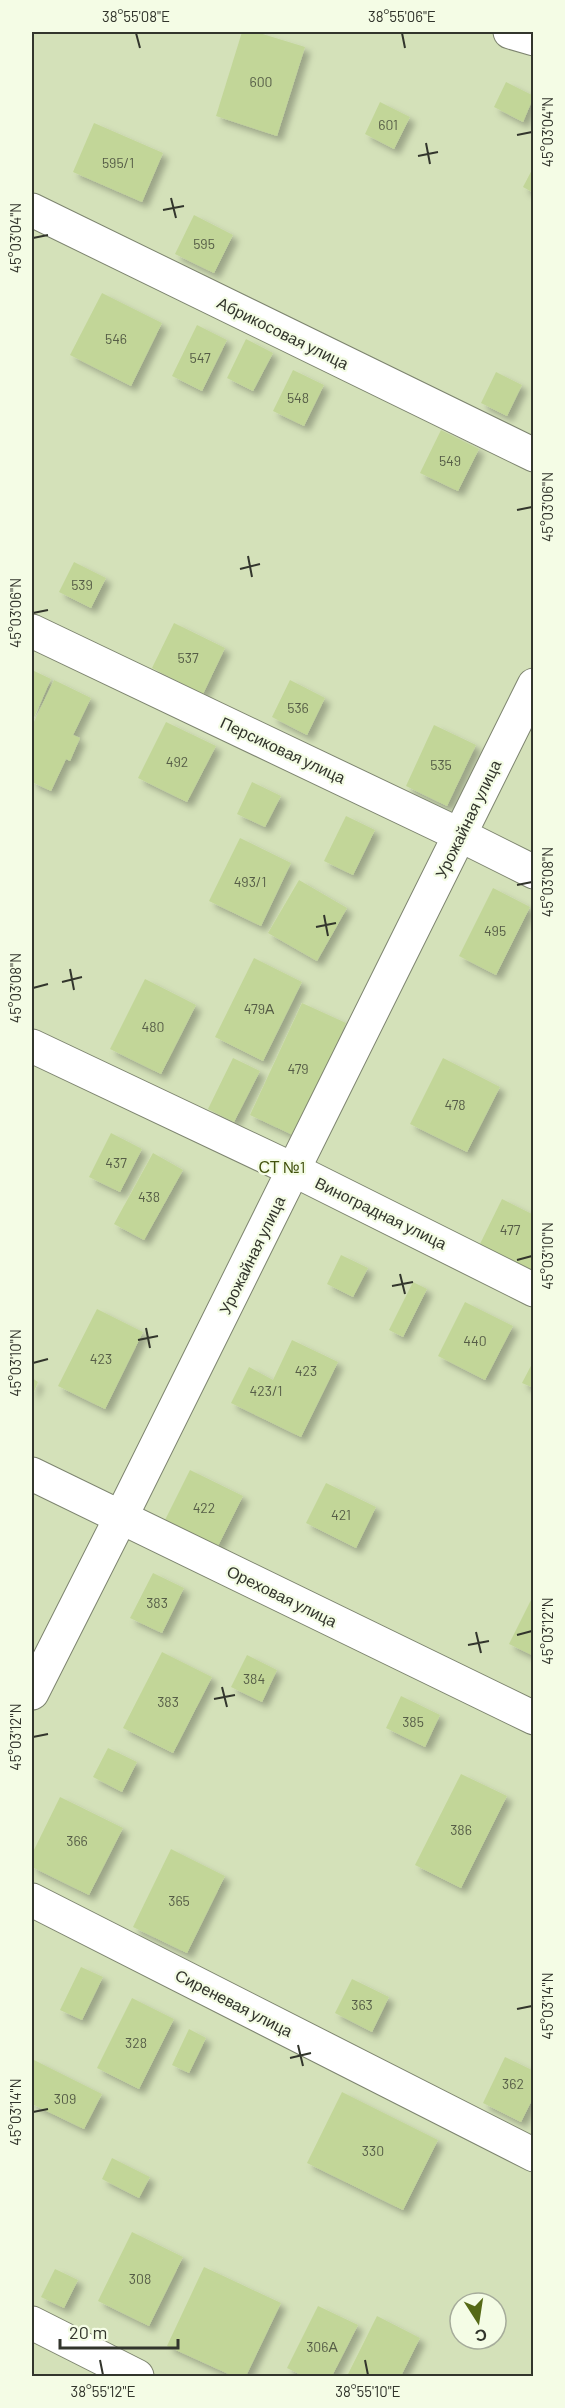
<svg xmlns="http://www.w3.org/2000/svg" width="565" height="2408" font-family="Barlow,sans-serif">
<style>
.green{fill:#d4e1b9;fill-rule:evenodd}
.building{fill:#c2d698;filter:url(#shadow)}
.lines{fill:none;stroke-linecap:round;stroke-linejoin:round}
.minor-casing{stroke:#7d846f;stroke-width:35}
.minor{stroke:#fff;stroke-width:33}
.ticks{fill:none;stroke:#32352c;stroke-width:2}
.labels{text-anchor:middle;stroke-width:4.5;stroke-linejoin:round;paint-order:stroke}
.number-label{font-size:14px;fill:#565d47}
.street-label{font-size:16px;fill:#32352c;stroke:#f4fce5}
.park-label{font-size:16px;fill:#43530f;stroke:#f4fce5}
.neatline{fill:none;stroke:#32352c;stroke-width:2}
.ticks-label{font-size:15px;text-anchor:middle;fill:#32352c}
</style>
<defs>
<filter id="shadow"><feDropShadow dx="5.5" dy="5.5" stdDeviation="3" flood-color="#0004"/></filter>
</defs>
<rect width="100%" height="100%" fill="#e7efd8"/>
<path class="green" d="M32,32H533V2376H32ZM460,2303H496V2339H460Z"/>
<g class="building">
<polygon points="242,32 256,32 305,47 277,136 216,116"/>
<polygon points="506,82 534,96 523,122 494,107"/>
<polygon points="380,102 410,117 394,149 365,134"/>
<polygon points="94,123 163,153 142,202 73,172"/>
<polygon points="534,166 534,193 523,187"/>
<polygon points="194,215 233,235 214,273 175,254"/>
<polygon points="102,293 162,323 131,386 70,355"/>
<polygon points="197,325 227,340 202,391 172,376"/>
<polygon points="246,339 273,353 253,391 227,378"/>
<polygon points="293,370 324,385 304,426 273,411"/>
<polygon points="496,372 522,385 507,416 481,403"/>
<polygon points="441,430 479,449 458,491 420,473"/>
<polygon points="74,562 106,578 91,608 59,592"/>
<polygon points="174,623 225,648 203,694 152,668"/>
<polygon points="32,670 51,679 32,722"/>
<polygon points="54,680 91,698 73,735 80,738 70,761 66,759 51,791 32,782 32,726"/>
<polygon points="290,680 325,698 307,735 272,717"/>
<polygon points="166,722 216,746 187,802 138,778"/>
<polygon points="434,725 476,745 447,806 406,786"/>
<polygon points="252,782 281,796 265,827 237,814"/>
<polygon points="346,816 375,830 353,875 324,861"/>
<polygon points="240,838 291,863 261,926 209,901"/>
<polygon points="299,880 347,908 317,961 268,933"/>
<polygon points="493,888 530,907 496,975 459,956"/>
<polygon points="254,958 302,982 263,1061 215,1037"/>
<polygon points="145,979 196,1005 161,1074 110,1049"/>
<polygon points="302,1003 346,1023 295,1136 250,1115"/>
<polygon points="233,1058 260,1071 234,1122 208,1109"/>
<polygon points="443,1058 500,1087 467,1152 410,1124"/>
<polygon points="111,1133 142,1149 120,1192 89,1177"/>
<polygon points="153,1153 183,1170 144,1240 114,1224"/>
<polygon points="502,1199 534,1215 534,1272 479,1246"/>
<polygon points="341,1255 368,1268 353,1297 327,1284"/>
<polygon points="413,1282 427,1289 403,1337 389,1330"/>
<polygon points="465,1302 513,1326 485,1380 438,1356"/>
<polygon points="97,1309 143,1332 105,1409 58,1386"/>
<polygon points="292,1340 338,1362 301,1437 231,1403 249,1367 273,1380"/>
<polygon points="534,1360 534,1388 522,1383"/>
<polygon points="32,1378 38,1382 32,1396"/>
<polygon points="190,1470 243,1496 218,1546 165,1520"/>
<polygon points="326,1483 376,1507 356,1548 306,1523"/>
<polygon points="153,1573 184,1588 162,1633 130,1618"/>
<polygon points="532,1598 534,1599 534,1656 509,1644"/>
<polygon points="162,1652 212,1677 173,1753 123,1728"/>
<polygon points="247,1655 277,1670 262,1702 231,1687"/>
<polygon points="401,1696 440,1715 425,1747 386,1728"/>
<polygon points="108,1748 137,1762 122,1792 93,1777"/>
<polygon points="461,1774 507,1796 461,1888 415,1865"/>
<polygon points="60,1797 123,1828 89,1895 32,1867 32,1854"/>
<polygon points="171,1849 225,1876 187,1953 133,1927"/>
<polygon points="81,1967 103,1977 82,2020 60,2010"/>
<polygon points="352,1979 389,1997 372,2032 335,2013"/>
<polygon points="132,1998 174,2019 139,2089 97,2068"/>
<polygon points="189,2029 206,2038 189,2073 172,2065"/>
<polygon points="505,2057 534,2071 534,2096 521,2122 483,2103"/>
<polygon points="34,2060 102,2094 84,2129 32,2104 32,2065"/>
<polygon points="342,2092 438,2140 403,2210 307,2163"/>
<polygon points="112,2158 150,2177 139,2198 102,2179"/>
<polygon points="132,2232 183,2257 149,2326 98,2301"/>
<polygon points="204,2267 281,2303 246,2376 233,2376 167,2346"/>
<polygon points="55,2269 78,2280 64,2308 41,2297"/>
<polygon points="318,2306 358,2325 332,2376 303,2376 287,2368"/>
<polygon points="377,2316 420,2338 401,2376 347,2376"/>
</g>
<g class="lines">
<g class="minor-casing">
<g id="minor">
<polyline points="510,32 534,39"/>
<polyline points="32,210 534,455"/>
<polyline points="32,631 460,835 534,872"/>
<polyline points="32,1046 294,1170 534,1290"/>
<polyline points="32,1474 534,1718"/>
<polyline points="32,1693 121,1517 534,685"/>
<polyline points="32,1900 534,2155"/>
<polyline points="32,2323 137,2376"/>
</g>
</g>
<use href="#minor" class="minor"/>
</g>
<path class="ticks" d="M136,33L140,48M402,33L405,48M517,135L532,132M426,143L430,164M418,156L438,152M171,198L176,218M163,210L184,206M33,238L48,235M517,510L532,507M248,556L252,577M240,569L260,564M33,613L48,610M517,885L532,882M324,915L328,936M316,927L336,923M70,969L74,990M62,982L82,977M33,988L48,984M517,1260L532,1256M400,1274L405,1294M392,1286L413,1282M146,1328L150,1348M138,1340L158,1336M33,1363L48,1359M476,1632L481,1653M517,1635L532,1631M468,1645L489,1641M222,1687L227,1707M214,1699L235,1695M33,1737L48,1734M517,2009L532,2006M298,2045L303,2066M290,2058L311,2053M33,2112L48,2109M100,2360L103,2375M365,2360L368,2375"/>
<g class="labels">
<g class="number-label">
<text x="261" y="87">600</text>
<text x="388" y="130">601</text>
<text x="118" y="168">595/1</text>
<text x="204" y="249">595</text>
<text x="116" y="344">546</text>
<text x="200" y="363">547</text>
<text x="298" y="403">548</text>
<text x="450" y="466">549</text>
<text x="82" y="590">539</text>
<text x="188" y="663">537</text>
<text x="298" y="713">536</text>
<text x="177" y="767">492</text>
<text x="441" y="770">535</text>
<text x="250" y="887">493/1</text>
<text x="495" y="936">495</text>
<text x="259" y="1014">479А</text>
<text x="153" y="1032">480</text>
<text x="298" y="1074">479</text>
<text x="455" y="1110">478</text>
<text x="116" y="1168">437</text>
<text x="149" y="1202">438</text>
<text x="510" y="1235">477</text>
<text x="475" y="1346">440</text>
<text x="101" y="1364">423</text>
<text x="306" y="1376">423</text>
<text x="266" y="1396">423/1</text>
<text x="204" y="1513">422</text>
<text x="341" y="1520">421</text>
<text x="157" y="1608">383</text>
<text x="254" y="1684">384</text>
<text x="168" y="1707">383</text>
<text x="413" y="1727">385</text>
<text x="461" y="1835">386</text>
<text x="77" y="1846">366</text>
<text x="179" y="1906">365</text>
<text x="362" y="2010">363</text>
<text x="136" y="2048">328</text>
<text x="513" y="2089">362</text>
<text x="65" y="2104">309</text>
<text x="373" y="2156">330</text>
<text x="140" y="2284">308</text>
<text x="322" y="2352">306А</text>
</g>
<g class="street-label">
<text transform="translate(283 333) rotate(26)" y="6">Абрикосовая улица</text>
<text transform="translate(283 750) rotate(25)" y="6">Персиковая улица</text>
<text transform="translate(468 819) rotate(-64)" y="6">Урожайная улица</text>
<text transform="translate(381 1213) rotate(26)" y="6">Виноградная улица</text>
<text transform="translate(252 1255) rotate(-64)" y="6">Урожайная улица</text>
<text transform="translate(282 1596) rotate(26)" y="6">Ореховая улица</text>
<text transform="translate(234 2003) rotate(27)" y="6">Сиреневая улица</text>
</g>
<g class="park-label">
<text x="282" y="1173">СТ №1</text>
</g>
</g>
<rect width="565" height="2408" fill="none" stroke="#f4fce5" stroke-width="66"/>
<g transform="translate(478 2321) rotate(168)"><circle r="28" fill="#f4fce5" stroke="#a6ac9b" stroke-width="1.5"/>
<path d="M0-4.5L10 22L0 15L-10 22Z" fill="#556916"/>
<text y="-9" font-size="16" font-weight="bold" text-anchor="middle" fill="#32352c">С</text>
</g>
<path d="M60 2339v9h118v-9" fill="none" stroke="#32352c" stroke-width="3"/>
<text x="69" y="2339" font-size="18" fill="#32352c" stroke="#f4fce5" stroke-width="4.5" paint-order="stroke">20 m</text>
<rect x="33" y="33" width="499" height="2342" class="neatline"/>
<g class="ticks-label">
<text x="136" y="22">38°55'08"E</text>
<text x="402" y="22">38°55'06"E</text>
<text transform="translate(548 132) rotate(-90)" y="5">45°03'04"N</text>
<text transform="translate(16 238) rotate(-90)" y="5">45°03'04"N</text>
<text transform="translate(548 507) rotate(-90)" y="5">45°03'06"N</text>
<text transform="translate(16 613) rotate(-90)" y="5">45°03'06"N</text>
<text transform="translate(548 882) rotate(-90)" y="5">45°03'08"N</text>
<text transform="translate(16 988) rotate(-90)" y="5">45°03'08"N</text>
<text transform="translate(548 1256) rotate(-90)" y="5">45°03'10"N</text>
<text transform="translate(16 1363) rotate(-90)" y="5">45°03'10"N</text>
<text transform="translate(548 1631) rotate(-90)" y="5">45°03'12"N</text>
<text transform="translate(16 1737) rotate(-90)" y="5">45°03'12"N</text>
<text transform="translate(548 2006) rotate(-90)" y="5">45°03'14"N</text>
<text transform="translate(16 2112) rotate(-90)" y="5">45°03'14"N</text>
<text x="103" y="2397">38°55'12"E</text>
<text x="368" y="2397">38°55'10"E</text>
</g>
</svg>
